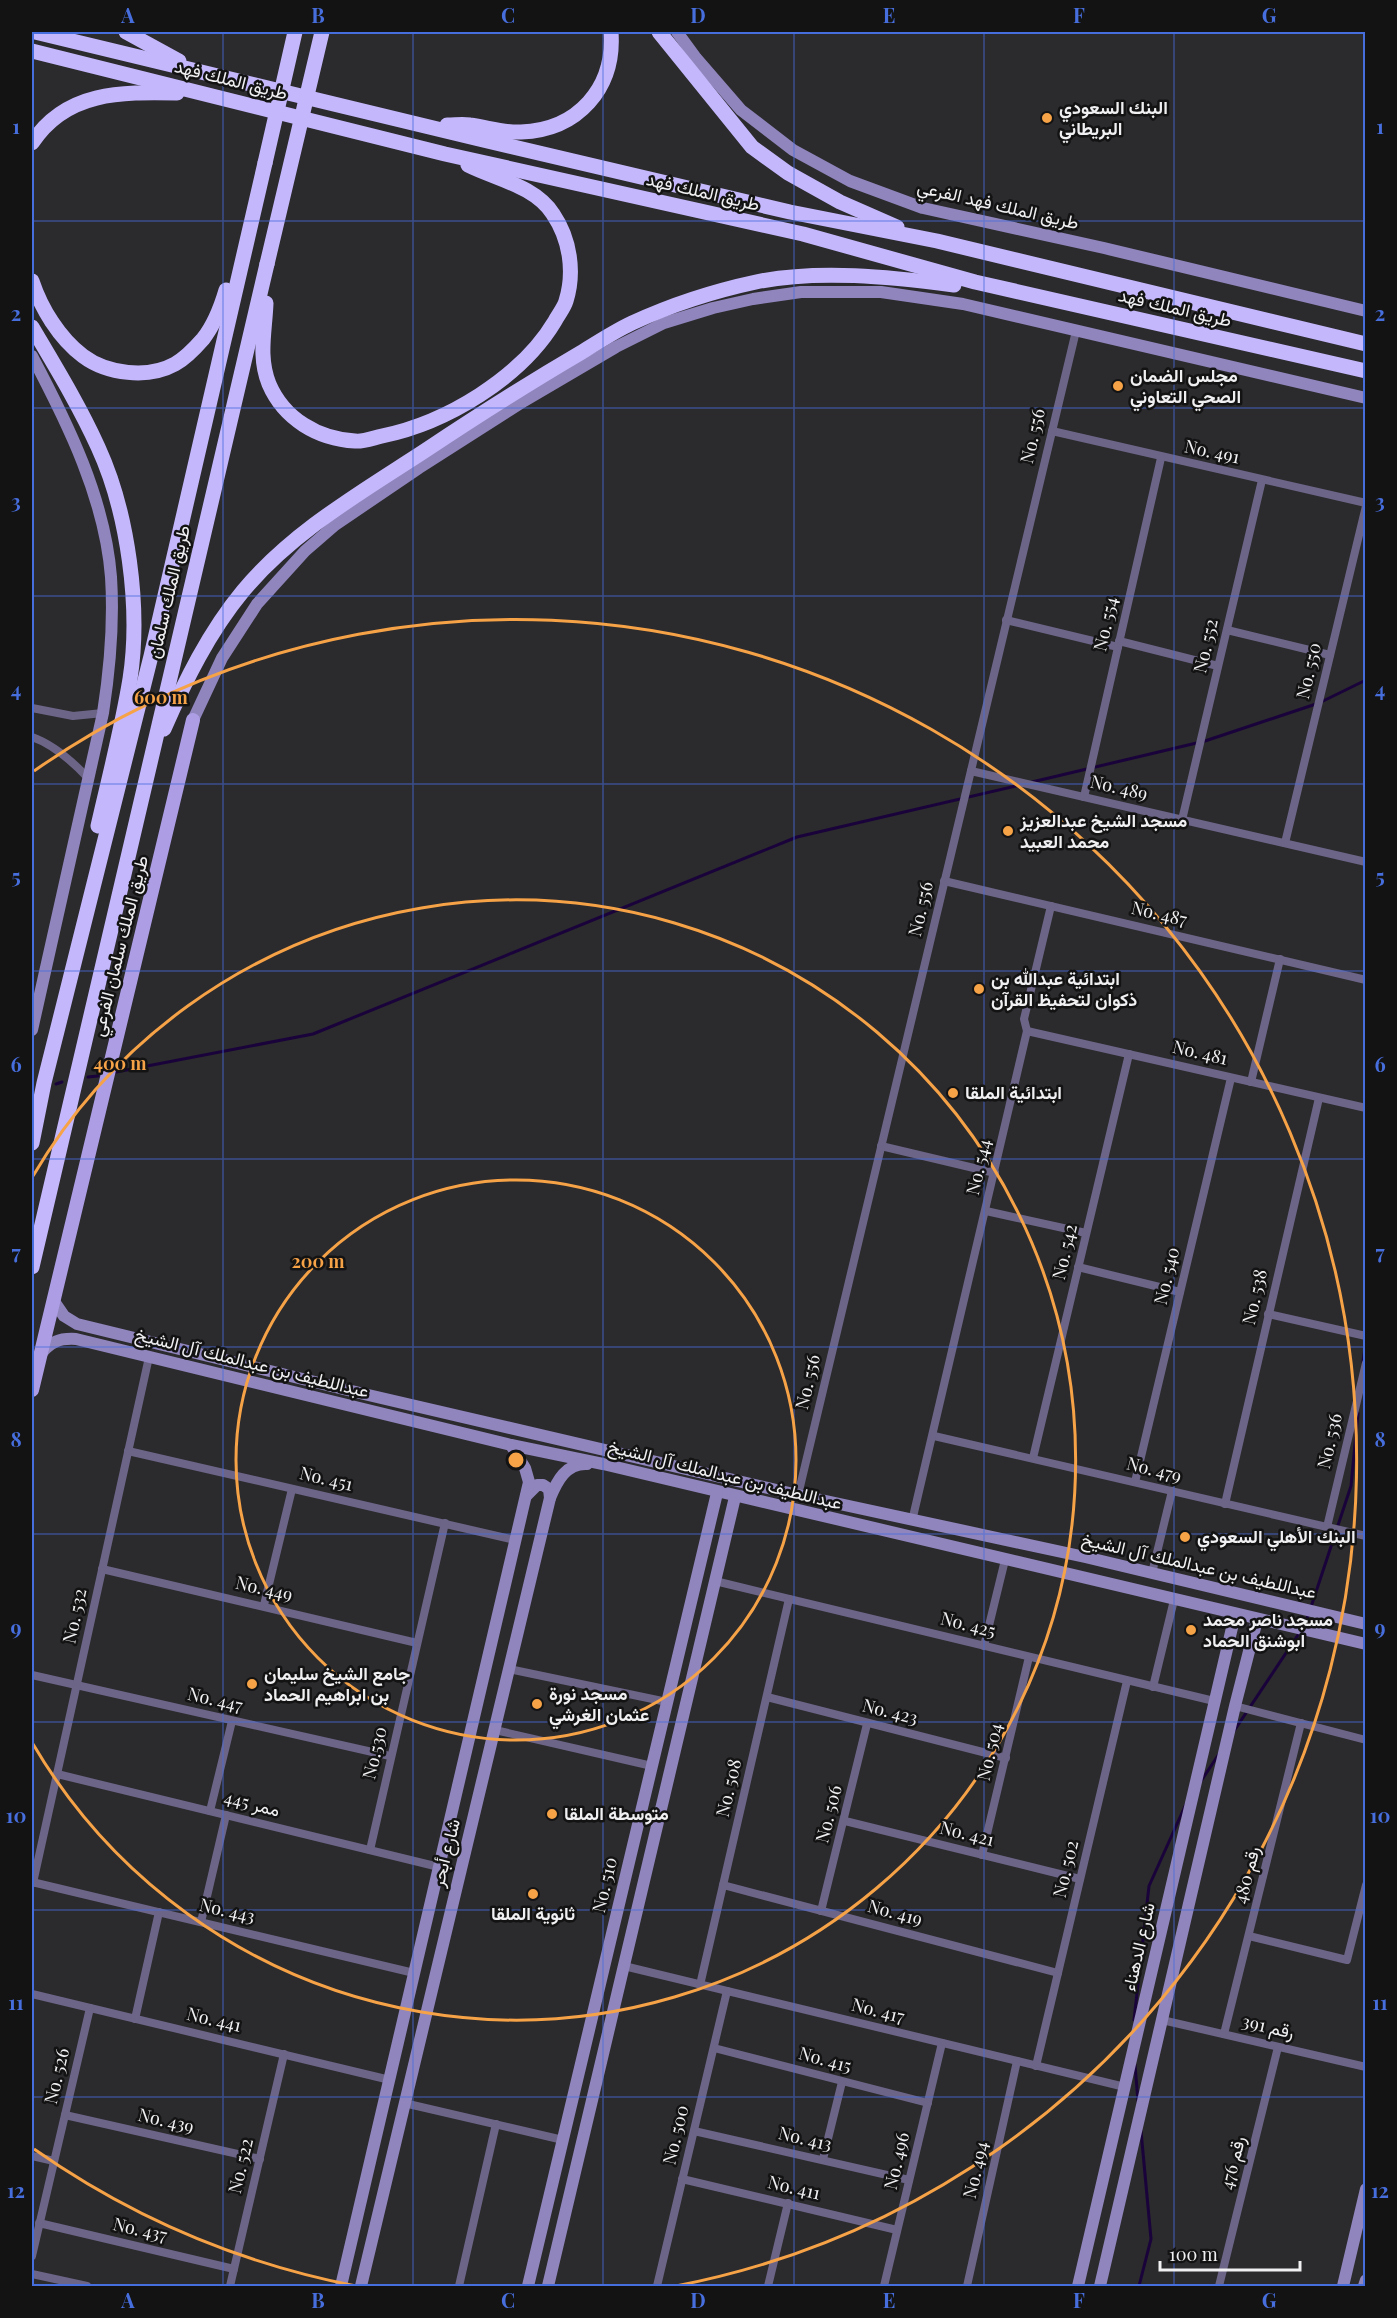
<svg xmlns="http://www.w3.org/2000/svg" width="1397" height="2318" font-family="'Playfair Display',Vazirmatn,serif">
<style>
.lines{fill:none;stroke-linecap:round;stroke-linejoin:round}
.stream{stroke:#19033a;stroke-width:3}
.street{stroke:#6c6587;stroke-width:8}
.secondary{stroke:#9085bc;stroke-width:12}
.primary{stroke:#ad9de4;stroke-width:14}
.highway{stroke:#c5b7fc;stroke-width:15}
.highway-bridge{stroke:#c5b7fc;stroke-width:15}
.grid{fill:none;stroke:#476edd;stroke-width:1.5;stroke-opacity:0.55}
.ring{fill:none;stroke:#f6a247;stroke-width:3}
.poi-dot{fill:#f6a247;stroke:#131314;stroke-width:2}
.labels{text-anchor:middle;stroke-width:5;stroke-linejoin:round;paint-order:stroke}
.street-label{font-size:18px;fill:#f0f0f2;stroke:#131314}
.poi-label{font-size:18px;font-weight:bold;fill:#f0f0f2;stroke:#131314;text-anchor:start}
.centre{fill:#f6a247;stroke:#131314;stroke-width:3}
.ring-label{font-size:18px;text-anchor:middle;font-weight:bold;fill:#f6a247;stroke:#131314;stroke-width:5;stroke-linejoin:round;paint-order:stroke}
.neatline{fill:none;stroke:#476edd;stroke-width:2}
.grid-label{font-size:20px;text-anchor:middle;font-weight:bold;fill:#476edd}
</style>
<rect width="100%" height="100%" fill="#2b2a2d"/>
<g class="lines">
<g class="stream">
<polyline points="1032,782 1205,741 1319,703 1366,680"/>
<polyline points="116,1072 313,1034 797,837 1020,785"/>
<polyline points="88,1077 98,1076"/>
<polyline points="56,1084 62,1082"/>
<polyline points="1363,1362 1366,1341"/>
<polyline points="1311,1607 1351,1486 1358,1413"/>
<polyline points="1304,1626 1309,1613"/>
<polyline points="1234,1731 1300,1632"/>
<polyline points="1201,1781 1219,1754"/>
<polyline points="1134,2020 1149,1886 1186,1804"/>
<polyline points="1135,2065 1138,2101"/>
<polyline points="1139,2286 1151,2239 1141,2131"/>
</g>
<g class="street">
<polyline points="1052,431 1366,503"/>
<polyline points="1006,620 1118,647"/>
<polyline points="1227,630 1330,655"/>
<polyline points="1119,641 1218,666"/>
<polyline points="32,708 73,716 103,713"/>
<path d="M32,737C52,744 73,762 88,778"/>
<polyline points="971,771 1366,862"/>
<polyline points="1084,797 1161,458"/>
<polyline points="1182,820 1262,480"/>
<polyline points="1285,843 1366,506"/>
<polyline points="944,881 1366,980"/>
<polyline points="1027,1031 1366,1108"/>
<polyline points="1251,1082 1280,959"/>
<polyline points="881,1146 995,1173"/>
<polyline points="986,1211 1086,1233"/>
<polyline points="1078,1267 1180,1292"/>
<polyline points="1268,1314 1366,1336"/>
<polyline points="934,1436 1366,1536"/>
<polyline points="128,1451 515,1540"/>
<polyline points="1033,1458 1129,1054"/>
<polyline points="1135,1482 1231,1078"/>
<polyline points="798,1495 1076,331"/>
<polyline points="1225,1504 1319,1098"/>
<polyline points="912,1521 1027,1031 1024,1019 1051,906"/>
<polyline points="1327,1527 1366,1363"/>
<polyline points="102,1569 417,1643"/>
<polyline points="1152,1573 1172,1491"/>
<polyline points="715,1581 1214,1701"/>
<polyline points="264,1605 292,1489"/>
<polyline points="984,1646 1005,1560"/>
<polyline points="509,1669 667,1702"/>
<polyline points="32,1675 390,1756"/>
<polyline points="1153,1687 1174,1600"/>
<polyline points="767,1697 1006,1758"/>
<polyline points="1235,1706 1366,1740"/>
<polyline points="495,1730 652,1766"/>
<polyline points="57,1774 439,1867"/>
<polyline points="210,1811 232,1721"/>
<polyline points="845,1821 1080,1879"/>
<polyline points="370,1850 445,1523"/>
<polyline points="982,1855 1029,1657"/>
<polyline points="32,1882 414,1973"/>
<polyline points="33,1883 149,1357"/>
<polyline points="723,1885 1058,1973"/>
<polyline points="821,1911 867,1724"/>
<polyline points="201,1922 226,1815"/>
<polyline points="1249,1936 1347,1960 1366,1885"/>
<polyline points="624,1966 1125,2087"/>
<polyline points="700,1985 789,1599"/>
<polyline points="32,1994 390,2080"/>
<polyline points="135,2019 159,1912"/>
<polyline points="1162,2020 1366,2067"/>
<polyline points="1224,2034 1301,1723"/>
<polyline points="714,2048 928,2103"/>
<polyline points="1036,2066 1127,1681"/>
<polyline points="404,2103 563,2140"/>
<polyline points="65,2115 260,2159"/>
<polyline points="694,2131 909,2180"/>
<polyline points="32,2156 54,2161"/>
<polyline points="823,2159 842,2082"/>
<polyline points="682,2179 897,2230"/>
<polyline points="39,2223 234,2269"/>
<polyline points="32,2256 90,2008"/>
<polyline points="32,2274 87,2286"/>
<polyline points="230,2286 284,2054"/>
<polyline points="459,2286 496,2124"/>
<polyline points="657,2286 727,1991"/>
<polyline points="768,2286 788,2203"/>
<polyline points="884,2286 942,2043"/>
<polyline points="967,2286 1017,2061"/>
<polyline points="1219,2286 1278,2047"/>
</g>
<g class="secondary">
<polyline points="677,32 696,58 741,110 793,150 850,181 923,208 1104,248 1366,311"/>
<path d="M32,356C68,424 105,499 111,577C114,623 110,668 103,713L32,1030"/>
<polyline points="193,720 222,658 257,604 305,551 335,525 419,468 524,401 616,347 664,323 713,308 753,299 801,292 881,292 963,304 1366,398"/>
<polyline points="53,1300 64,1316 77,1324 364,1394 798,1495 1085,1557 1366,1624"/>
<path d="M40,1355C50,1342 59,1338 76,1339L511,1445L603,1464L1366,1644"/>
<polyline points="526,1496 537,1485 543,1485 549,1489 550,1498"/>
<polyline points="341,2286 529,1482 525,1468 511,1445"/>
<path d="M361,2286L550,1498C557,1481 566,1463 587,1464"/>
<polyline points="528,2286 717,1493"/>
<polyline points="548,2286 735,1497"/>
<polyline points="1078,2286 1235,1615"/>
<polyline points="1100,2286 1235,1706 1257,1620"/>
<polyline points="1343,2286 1366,2189"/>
<polyline points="1364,2286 1366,2280"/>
</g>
<polyline class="primary" points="32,1390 193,720"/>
<g class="highway">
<polyline points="35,32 479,139 790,212 937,241 1366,344"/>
<polyline points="126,32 179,61"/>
<polyline points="659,32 752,147 788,173 840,202 897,227"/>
<polyline points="32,51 445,154 803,234 975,282 1366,371"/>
<path d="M447,125C455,125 463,124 470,125C487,127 503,133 521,132C578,130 615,88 611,32"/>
<path d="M32,143C66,91 121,92 177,93"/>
<path d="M32,281C41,308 59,338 83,356C107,374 148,379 175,364C184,359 196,347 203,339C214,325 221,307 226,290"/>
<path d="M266,303C265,331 258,357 269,384C284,419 318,439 355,441C363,442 373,438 382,436C446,423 521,378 555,321C558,315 564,308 566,301C575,272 570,239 553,214C535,186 496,179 468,165"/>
<path d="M32,327C55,366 79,405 98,447C128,512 141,608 130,679C122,728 109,778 98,826"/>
<path d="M164,729C185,681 209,632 243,591C293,531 362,492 426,450C477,416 529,383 582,352C598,342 615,331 632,323C671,305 714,291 756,282C818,269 891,277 954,285"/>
<polyline points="32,1143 44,1083 151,656 265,163"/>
<polyline points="32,1267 267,264"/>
</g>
<g class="highway-bridge">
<polyline points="265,163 295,32"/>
<polyline points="267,264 322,32"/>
</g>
</g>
<path class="grid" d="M223,32V2286M413,32V2286M603,32V2286M794,32V2286M984,32V2286M1174,32V2286M32,221H1366M32,408H1366M32,596H1366M32,784H1366M32,971H1366M32,1159H1366M32,1347H1366M32,1534H1366M32,1722H1366M32,1910H1366M32,2097H1366"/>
<g class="ring">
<circle cx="516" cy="1460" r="280"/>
<path d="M33 1176A560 560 0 1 1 33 1744"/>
<path d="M356 2286A841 841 0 0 1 34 2149M34 771A841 841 0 1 1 676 2286"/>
</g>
<g class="poi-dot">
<circle cx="1047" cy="118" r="6"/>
<circle cx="1118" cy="386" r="6"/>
<circle cx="1008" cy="831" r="6"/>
<circle cx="979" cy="989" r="6"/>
<circle cx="953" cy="1093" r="6"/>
<circle cx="1185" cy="1537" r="6"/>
<circle cx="1191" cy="1630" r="6"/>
<circle cx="252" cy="1684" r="6"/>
<circle cx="537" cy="1704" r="6"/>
<circle cx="552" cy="1814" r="6"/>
<circle cx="533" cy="1894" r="6"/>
</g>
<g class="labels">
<g class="street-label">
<text transform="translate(231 80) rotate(14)" y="6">طريق الملك فهد</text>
<text transform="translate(703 192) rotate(13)" y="6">طريق الملك فهد</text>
<text transform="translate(998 205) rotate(13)" y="6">طريق الملك فهد الفرعي</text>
<text transform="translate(1175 308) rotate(13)" y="6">طريق الملك فهد</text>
<text transform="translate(1033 436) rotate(-77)" y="6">No. 556</text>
<text transform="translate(1212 452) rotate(12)" y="6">No. 491</text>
<text transform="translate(169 592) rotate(-77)" y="6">طريق الملك سلمان</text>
<text transform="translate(1106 624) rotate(-77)" y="6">No. 554</text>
<text transform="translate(1206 646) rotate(-77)" y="6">No. 552</text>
<text transform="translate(1309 671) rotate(-77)" y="6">No. 550</text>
<text transform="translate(1119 788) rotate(13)" y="6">No. 489</text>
<text transform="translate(921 909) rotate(-77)" y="6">No. 556</text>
<text transform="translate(1159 914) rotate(13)" y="6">No. 487</text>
<text transform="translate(120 946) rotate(-76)" y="6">طريق الملك سلمان الفرعي</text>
<text transform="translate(1200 1053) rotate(13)" y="6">No. 481</text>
<text transform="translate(979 1167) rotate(-77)" y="6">No. 544</text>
<text transform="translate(1065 1252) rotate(-77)" y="6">No. 542</text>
<text transform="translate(1167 1276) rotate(-77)" y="6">No. 540</text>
<text transform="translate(1255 1297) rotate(-77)" y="6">No. 538</text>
<text transform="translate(252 1363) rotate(14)" y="6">عبداللطيف بن عبدالملك آل الشيخ</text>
<text transform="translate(808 1382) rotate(-77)" y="6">No. 556</text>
<text transform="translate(1330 1441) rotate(-77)" y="6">No. 536</text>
<text transform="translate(1154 1470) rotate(14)" y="6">No. 479</text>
<text transform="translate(725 1475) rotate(14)" y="6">عبداللطيف بن عبدالملك آل الشيخ</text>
<text transform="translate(326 1479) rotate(13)" y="6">No. 451</text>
<text transform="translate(1199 1566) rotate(13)" y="6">عبداللطيف بن عبدالملك آل الشيخ</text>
<text transform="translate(264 1589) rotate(13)" y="6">No. 449</text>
<text transform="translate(75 1616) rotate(-78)" y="6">No. 532</text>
<text transform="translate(968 1625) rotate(14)" y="6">No. 425</text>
<text transform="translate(215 1700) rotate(13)" y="6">No. 447</text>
<text transform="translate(890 1712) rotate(14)" y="6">No. 423</text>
<text transform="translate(990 1752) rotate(-77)" y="6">No. 504</text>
<text transform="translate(375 1753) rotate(-77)" y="6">No.530</text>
<text transform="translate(729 1788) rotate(-77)" y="6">No. 508</text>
<text transform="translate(252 1804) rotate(14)" y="6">ممر 445</text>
<text transform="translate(829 1814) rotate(-76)" y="6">No. 506</text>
<text transform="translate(967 1834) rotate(14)" y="6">No. 421</text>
<text transform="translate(446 1853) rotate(-76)" y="6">شارع أبحر</text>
<text transform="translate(1066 1869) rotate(-77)" y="6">No. 502</text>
<text transform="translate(1247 1875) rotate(-76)" y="6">رقم 480</text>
<text transform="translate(605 1885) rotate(-77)" y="6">No. 510</text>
<text transform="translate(227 1911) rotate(13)" y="6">No. 443</text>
<text transform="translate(895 1913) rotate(15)" y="6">No. 419</text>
<text transform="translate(1139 1947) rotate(-77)" y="6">شارع الدهناء</text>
<text transform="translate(878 2011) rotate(14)" y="6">No. 417</text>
<text transform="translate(214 2020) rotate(13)" y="6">No. 441</text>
<text transform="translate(1268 2027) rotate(13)" y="6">رقم 391</text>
<text transform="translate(825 2060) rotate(15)" y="6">No. 415</text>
<text transform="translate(57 2076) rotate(-77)" y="6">No. 526</text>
<text transform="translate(166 2121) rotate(13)" y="6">No. 439</text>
<text transform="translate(676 2135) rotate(-77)" y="6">No. 500</text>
<text transform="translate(805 2139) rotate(13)" y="6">No. 413</text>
<text transform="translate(897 2161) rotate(-77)" y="6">No. 496</text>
<text transform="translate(1233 2163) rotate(-76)" y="6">رقم 476</text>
<text transform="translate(241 2166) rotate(-77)" y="6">No. 522</text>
<text transform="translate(976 2170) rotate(-77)" y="6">No. 494</text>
<text transform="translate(794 2188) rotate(13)" y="6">No. 411</text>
<text transform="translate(140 2230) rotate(13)" y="6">No. 437</text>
</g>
<g class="poi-label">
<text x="1059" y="114">البنك السعودي<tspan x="1059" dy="21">البريطاني</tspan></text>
<text x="1130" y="382">مجلس الضمان<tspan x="1130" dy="21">الصحي التعاوني</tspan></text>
<text x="1020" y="827">مسجد الشيخ عبدالعزيز<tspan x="1020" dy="21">محمد العبيد</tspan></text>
<text x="991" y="985">ابتدائية عبدالله بن<tspan x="991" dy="21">ذكوان لتحفيظ القرآن</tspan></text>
<text x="965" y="1099">ابتدائية الملقا</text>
<text x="1197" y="1543">البنك الأهلي السعودي</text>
<text x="1203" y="1626">مسجد ناصر محمد<tspan x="1203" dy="21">ابوشنق الحماد</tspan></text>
<text x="264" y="1680">جامع الشيخ سليمان<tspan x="264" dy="21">بن ابراهيم الحماد</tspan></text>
<text x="549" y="1700">مسجد نورة<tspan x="549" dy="21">عثمان الغرشي</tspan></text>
<text x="564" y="1820">متوسطة الملقا</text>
<text x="533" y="1920" text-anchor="middle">ثانوية الملقا</text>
</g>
</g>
<circle cx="516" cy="1460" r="9" class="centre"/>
<g class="ring-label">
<text x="161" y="704">600 m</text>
<text x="120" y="1070">400 m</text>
<text x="318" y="1268">200 m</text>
</g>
<rect width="1397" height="2318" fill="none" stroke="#131314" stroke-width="66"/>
<path d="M1160 2261v9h140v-9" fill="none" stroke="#f0f0f2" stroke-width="3"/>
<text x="1169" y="2261" font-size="18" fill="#f0f0f2" stroke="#131314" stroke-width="4.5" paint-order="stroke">100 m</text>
<rect x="33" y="33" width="1331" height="2252" class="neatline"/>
<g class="grid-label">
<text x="128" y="23">A</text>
<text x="318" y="23">B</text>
<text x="508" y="23">C</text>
<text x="698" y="23">D</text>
<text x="889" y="23">E</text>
<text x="1079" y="23">F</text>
<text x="1269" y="23">G</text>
<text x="16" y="134">1</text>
<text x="1380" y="134">1</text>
<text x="16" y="321">2</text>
<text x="1380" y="321">2</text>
<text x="16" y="509">3</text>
<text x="1380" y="509">3</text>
<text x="16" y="697">4</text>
<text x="1380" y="697">4</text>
<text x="16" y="884">5</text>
<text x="1380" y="884">5</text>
<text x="16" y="1072">6</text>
<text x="1380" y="1072">6</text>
<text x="16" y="1260">7</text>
<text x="1380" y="1260">7</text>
<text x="16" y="1447">8</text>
<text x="1380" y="1447">8</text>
<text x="16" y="1635">9</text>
<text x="1380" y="1635">9</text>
<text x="16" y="1823">10</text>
<text x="1380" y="1823">10</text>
<text x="16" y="2010">11</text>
<text x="1380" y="2010">11</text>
<text x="16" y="2198">12</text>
<text x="1380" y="2198">12</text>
<text x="128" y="2308">A</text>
<text x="318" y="2308">B</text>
<text x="508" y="2308">C</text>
<text x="698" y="2308">D</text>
<text x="889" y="2308">E</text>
<text x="1079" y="2308">F</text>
<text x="1269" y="2308">G</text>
</g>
</svg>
